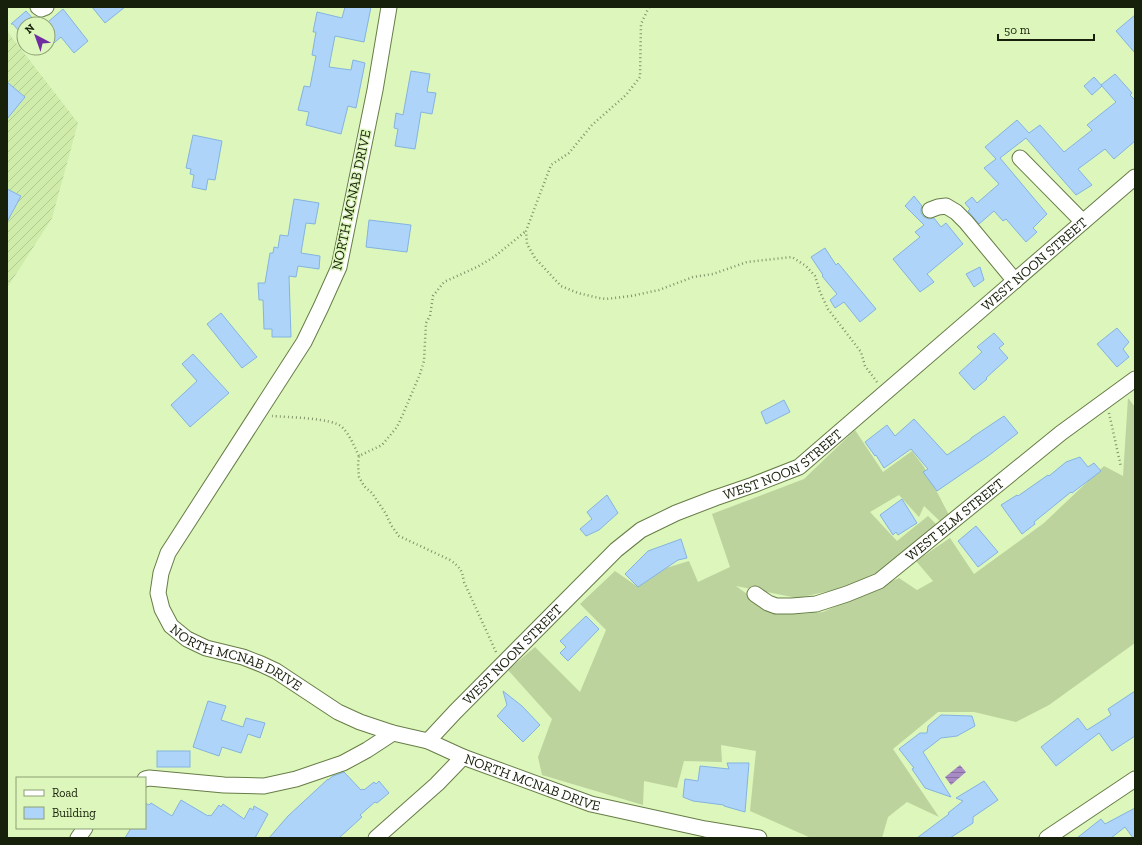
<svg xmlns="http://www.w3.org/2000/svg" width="1142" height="845" font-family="'Zilla Slab',serif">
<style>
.industrial{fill:url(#industrial-furrows)}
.grass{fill:#bcd39e}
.water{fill:url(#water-rules)}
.building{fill:#aed5f9;stroke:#84b3e0}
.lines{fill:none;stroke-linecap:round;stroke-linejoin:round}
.minor-casing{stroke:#677d47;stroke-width:17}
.path{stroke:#819369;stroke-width:2.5;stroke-dasharray:1 3;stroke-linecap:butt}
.minor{stroke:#fff;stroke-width:15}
.labels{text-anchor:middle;stroke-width:3;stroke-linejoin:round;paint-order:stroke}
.street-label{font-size:14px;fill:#17200a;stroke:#dcf6bb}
</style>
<defs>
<pattern id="industrial-furrows" width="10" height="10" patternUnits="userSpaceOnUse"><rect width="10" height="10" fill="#cfecab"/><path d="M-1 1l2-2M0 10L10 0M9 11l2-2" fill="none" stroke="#b1ca92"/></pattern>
<pattern id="water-rules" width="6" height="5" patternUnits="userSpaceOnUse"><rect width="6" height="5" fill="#a88bc5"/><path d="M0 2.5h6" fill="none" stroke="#88719e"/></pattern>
</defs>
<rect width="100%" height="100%" fill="#dcf6bb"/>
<polygon class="industrial" points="7,31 78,123 52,218 7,288"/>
<polygon class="grass" points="1128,398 1135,407 1135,643 1049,705 1016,722 974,712 938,712 893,749 939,817 907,802 888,817 882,838 811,838 750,811 756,751 721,745 722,762 684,761 677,788 644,781 643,805 542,775 538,757 552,719 508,670 535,647 580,692 606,630 580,604 615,571 638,587 666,568 689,561 698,582 730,567 712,514 804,479 855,430 883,472 912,451 924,467 950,517 943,524 924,506 919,517 899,495 870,512 897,541 928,516 936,524 876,576 839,589 797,598 736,586 769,610 802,614 823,612 899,578 917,590 933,581 916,561 950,538 974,574 1044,523 1104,466 1123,476"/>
<polygon class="water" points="960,765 966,772 951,785 945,777"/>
<g class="building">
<polygon points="92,7 125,7 105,23"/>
<polygon points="345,7 371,7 364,42 335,36 329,67 351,70 353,60 365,63 356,108 348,106 341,134 306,125 309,112 298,110 304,86 310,87 316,56 312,55 316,32 313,32 317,12 342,18"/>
<polygon points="63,9 88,41 74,53 61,37 48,48 48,22"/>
<polygon points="26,11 38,24 24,24 24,37 13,24 11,24"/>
<polygon points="1135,15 1135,53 1116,31"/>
<polygon points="411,71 430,74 427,92 436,93 432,114 421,112 415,149 395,146 398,129 394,128 396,113 403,115"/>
<polygon points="1115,74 1132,93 1130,95 1135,100 1135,141 1114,159 1105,149 1078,169 1092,185 1076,195 1026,138 1000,158 1047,214 1033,228 1037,232 1026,242 1006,219 1003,221 994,211 979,224 968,211 970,209 965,203 972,197 977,203 999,184 984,168 996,159 985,147 1017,120 1029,133 1040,125 1064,152 1092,130 1087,125 1116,102 1101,85"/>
<polygon points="1094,77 1102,86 1092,95 1084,86"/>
<polygon points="7,82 25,97 7,119"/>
<polygon points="193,135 222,141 215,180 208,179 206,190 192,187 194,175 190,174 191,169 186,168"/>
<polygon points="7,189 21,196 7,222"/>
<polygon points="914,196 922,206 921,209 921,213 924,217 929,219 934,218 941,227 946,223 963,244 927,274 934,282 920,292 893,259 920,237 915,232 924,225 905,206"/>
<polygon points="294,199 319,203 315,224 306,223 301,253 320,256 319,269 298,266 296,277 289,276 291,337 272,337 272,329 264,329 263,300 259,300 258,283 265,283 270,253 273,253 274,247 278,248 280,235 288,236"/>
<polygon points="369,220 411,225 407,252 366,247"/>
<polygon points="825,248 836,265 838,263 876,309 860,322 844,302 835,308 830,300 837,294 822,276 823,275 811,257"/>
<polygon points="980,267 984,280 974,287 966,274"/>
<polygon points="221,313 257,357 242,368 207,324"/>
<polygon points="1117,328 1129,342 1123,349 1129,357 1117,367 1097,344"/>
<polygon points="994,333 1004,344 999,348 1008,358 986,378 987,379 974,390 959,373 982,352 977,347"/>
<polygon points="193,354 229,393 190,427 171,405 197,381 182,364"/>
<polygon points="784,400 790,412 766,424 761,412"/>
<polygon points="1004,416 1018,433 988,456 937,491 923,472 928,469 911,449 884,468 876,455 875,456 865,442 887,425 895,436 914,419 947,455 971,439 971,438"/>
<polygon points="1080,457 1088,467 1094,463 1101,471 1072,493 1071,492 1034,522 1035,524 1022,534 1001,505 1017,495 1018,496 1048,475 1049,476 1066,462"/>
<polygon points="607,495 618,513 599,530 586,536 580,529 592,519 587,512"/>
<polygon points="902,499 917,523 898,535 896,532 893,535 880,515"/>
<polygon points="976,526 998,552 978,567 958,541"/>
<polygon points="681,539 687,558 678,560 638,587 625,574 648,551"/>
<polygon points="586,616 599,629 568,661 560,653 566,647 560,641"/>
<polygon points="503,691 522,706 540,725 523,742 497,716 507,705"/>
<polygon points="1135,691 1135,736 1112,751 1099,733 1056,766 1041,747 1078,718 1087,730 1111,715 1108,709"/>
<polygon points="208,701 226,706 221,720 243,727 246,718 265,723 260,738 248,734 241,753 222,747 219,756 193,747"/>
<polygon points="941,715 972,716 975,726 957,736 941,738 923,752 951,797 925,788 912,769 914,768 899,749 920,733 927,733 928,726"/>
<rect x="157" y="751" width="33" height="16"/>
<polygon points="727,763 749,763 745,812 724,806 724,805 693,801 683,797 685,779 698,781 700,766 729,769"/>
<polygon points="344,772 361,790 363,789 364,790 374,782 376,784 379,781 389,793 377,803 375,802 360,815 362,817 339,838 269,838 288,816 328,779 328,780 333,776"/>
<polygon points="984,781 998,800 973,817 973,823 950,838 917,838 949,814 948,813 963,801 956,798"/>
<polygon points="181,800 208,816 209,815 211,816 219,805 221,807 223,804 244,819 250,808 253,810 254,806 268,814 255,838 125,838 131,828 145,828 145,803 149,805 151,803 172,816"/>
<polygon points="1135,808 1135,838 1133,838 1125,827 1111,838 1077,838 1101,819 1105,824"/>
</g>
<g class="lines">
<g class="minor-casing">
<g id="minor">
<polyline points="38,7 41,9 46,7"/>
<path id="s1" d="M389,7L375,90L339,267L321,307L304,342L168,553L161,573L158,593L162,609L171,626L187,639L206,648L243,657L261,664L276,671L338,712L360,722L393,733L428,741L463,757L591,804L705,829L759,838"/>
<polyline points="1020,158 1083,222"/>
<polyline points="930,210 938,207 946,206 956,212 966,222 1015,281"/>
<path id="s2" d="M755,594L768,603L776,606H792L816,604L847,594L879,581L1061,433L1135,379"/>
<path id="s3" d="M428,741L455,712L616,550L641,530L676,513L715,498L753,485L799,467L1135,177"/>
<polyline points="145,779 149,778 224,785 264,786 296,779 343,763 367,750 393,733"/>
<polyline points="78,838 85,828"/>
<polyline points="376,838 437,784 463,757"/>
<polyline points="1047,838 1135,779"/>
</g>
</g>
<g class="path">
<polyline points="649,7 641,24 640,77 626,95 592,125 569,153 551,165 526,231 527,244 535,258 561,286 578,293 599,298 606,299 631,296 659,290 693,277 713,274 747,262 792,257 806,266 815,276 820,292 828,309 861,352 865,366 877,382"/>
<polyline points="1109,413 1121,467"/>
<path d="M272,416C286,417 333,418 342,427C350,435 354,446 359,456"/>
<path d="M496,652L464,582C462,570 460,567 450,560L399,536L391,525L386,514L372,493L364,486L359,477L358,464L359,456L382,445L397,427L403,414L420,374L424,361L426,323L430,316L433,296L444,282L477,267L494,257L526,231"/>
</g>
<use href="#minor" class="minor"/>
</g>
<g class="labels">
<g class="street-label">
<text transform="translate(351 200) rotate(-78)" y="5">NORTH MCNAB DRIVE</text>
<text dy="5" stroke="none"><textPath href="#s3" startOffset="781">WEST NOON STREET</textPath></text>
<text dy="5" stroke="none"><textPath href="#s3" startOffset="457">WEST NOON STREET</textPath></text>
<text dy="5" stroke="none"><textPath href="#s2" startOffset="229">WEST ELM STREET</textPath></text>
<text dy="5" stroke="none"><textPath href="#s3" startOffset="121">WEST NOON STREET</textPath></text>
<text dy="5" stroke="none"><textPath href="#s1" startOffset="749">NORTH MCNAB DRIVE</textPath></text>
<text dy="5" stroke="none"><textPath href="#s1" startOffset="1073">NORTH MCNAB DRIVE</textPath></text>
</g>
</g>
<rect width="1142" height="845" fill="none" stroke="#17200a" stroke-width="16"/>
<rect x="16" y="777" width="130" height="52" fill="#dcf6bb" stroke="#8da074"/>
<rect x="24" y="790" width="20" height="6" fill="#ffffff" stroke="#8da074"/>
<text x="52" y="797" font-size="12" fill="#17200a">Road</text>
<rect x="24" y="807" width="20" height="12" fill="#aed5f9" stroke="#8da074"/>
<text x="52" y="817" font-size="12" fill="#17200a">Building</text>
<g transform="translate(36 36) rotate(319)"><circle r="19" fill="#dcf6bb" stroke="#8da074"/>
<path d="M0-3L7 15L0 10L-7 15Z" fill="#702da1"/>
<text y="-6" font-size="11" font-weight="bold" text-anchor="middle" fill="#17200a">N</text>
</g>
<path d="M998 34v6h96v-6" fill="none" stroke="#17200a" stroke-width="2"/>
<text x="1004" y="34" font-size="12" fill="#17200a" stroke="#dcf6bb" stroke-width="3" paint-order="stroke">50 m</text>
</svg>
